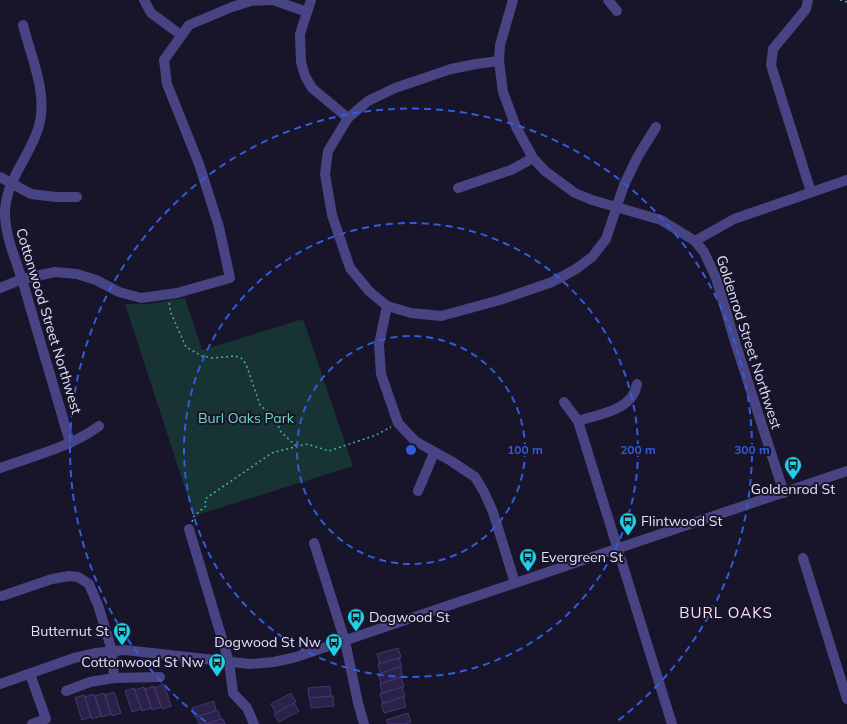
<svg xmlns="http://www.w3.org/2000/svg" width="847" height="724" font-family="Mulish,sans-serif">
<style>
.green{fill:#183333}
.building{fill:#2b2249;stroke:#443672}
.lines{fill:none;stroke-linecap:round;stroke-linejoin:round}
.path{stroke:#3eb2ad;stroke-width:1.5;stroke-dasharray:2 3;stroke-linecap:butt}
.minor{stroke:#484484;stroke-width:10}
.ring{fill:none;stroke:#315ddc;stroke-width:2;stroke-dasharray:7 5}
.labels{text-anchor:middle;stroke-width:4;stroke-linejoin:round;paint-order:stroke}
.street-label{font-size:14px;fill:#e4e0fc;stroke:#18142a}
.park-label{font-size:14px;fill:#72d6bf;stroke:#18142a}
.poi-label{font-size:14px;fill:#e4e0fc;stroke:#18142a;text-anchor:start}
.neighbourhood-label{font-size:15px;letter-spacing:1px;fill:#fce2f2;stroke:#18142a}
.centre{fill:#315ddc;stroke:#18142a;stroke-width:2}
.ring-label{font-size:12px;text-anchor:middle;font-weight:bold;fill:#315ddc;stroke:#18142a;stroke-width:4;stroke-linejoin:round;paint-order:stroke}
</style>
<rect width="100%" height="100%" fill="#18142a"/>
<polygon class="green" points="185,298 202,350 303,319 353,466 194,516 125,304 149,304"/>
<g class="building">
<polygon points="398,648 401,657 380,664 377,654"/>
<polygon points="399,658 402,667 381,674 378,664"/>
<polygon points="400,667 403,677 381,684 378,674"/>
<polygon points="401,677 404,687 382,693 380,684"/>
<polygon points="164,684 171,706 162,709 155,688"/>
<polygon points="154,686 161,707 152,710 145,689"/>
<polygon points="330,686 331,696 309,698 308,688"/>
<polygon points="144,687 151,708 142,711 135,690"/>
<polygon points="402,687 405,697 383,703 380,694"/>
<polygon points="134,688 141,709 132,712 125,691"/>
<polygon points="114,692 121,713 112,716 105,695"/>
<polygon points="104,693 111,714 102,717 95,696"/>
<polygon points="291,693 296,702 276,713 271,704"/>
<polygon points="94,694 101,716 92,719 85,697"/>
<polygon points="84,695 91,717 82,720 75,698"/>
<polygon points="333,696 334,706 311,708 310,698"/>
<polygon points="403,697 406,707 384,713 381,704"/>
<polygon points="214,701 216,711 195,717 192,708"/>
<polygon points="294,703 299,711 279,722 274,714"/>
<polygon points="218,710 221,719 206,724 199,724 197,717"/>
<polygon points="408,713 411,722 406,724 388,724 386,720"/>
<polygon points="221,719 223,719 225,724 206,724"/>
</g>
<g class="lines">
<g class="path">
<polyline points="840,0 847,2"/>
<polyline points="169,303 171,313 186,347 202,356 213,358 235,356 241,358 246,364 260,405 275,418 281,432 296,446"/>
<polyline points="192,522 194,516 206,506 205,499 272,453 307,444 329,451 376,435 391,427"/>
</g>
<g class="minor">
<polyline points="144,0 151,13 181,35"/>
<polyline points="273,0 307,12"/>
<polyline points="311,0 300,34 301,62 305,76 312,88 348,118"/>
<polyline points="513,0 500,45 499,61 503,92 516,127 533,158 545,171 575,193 592,200 661,220 695,241 704,252 716,278 736,345 784,493"/>
<polyline points="608,0 617,11"/>
<polyline points="808,0 806,9 773,49 771,65 811,192"/>
<path d="M23,25C31,57 48,93 39,126C31,155 7,178 5,210C4,236 17,261 24,286C39,338 55,390 70,443"/>
<polyline points="499,61 476,64 451,69 395,88 368,101 348,118 328,151 325,174 332,215 350,268 369,291 387,306 411,313 441,316 500,300 552,282 576,269 592,257 606,239 624,185 638,156 656,127"/>
<polyline points="0,177 31,194 56,197 77,197"/>
<polyline points="458,188 511,170 533,158"/>
<polyline points="695,241 734,219 847,180"/>
<polyline points="0,288 22,279 55,272 77,274 96,280 119,292 141,298 177,293 230,278 219,227 199,164 167,84 164,60 189,25 232,7 251,1 272,0"/>
<polyline points="387,306 379,344 381,374 398,423 415,441 451,461 475,477 484,492 493,512 515,583"/>
<polyline points="564,402 578,421 672,724"/>
<path d="M578,421C600,414 633,410 637,384"/>
<path d="M0,468C33,456 71,447 99,426"/>
<polyline points="418,491 434,453"/>
<polyline points="189,529 229,662 233,693 247,708 254,724"/>
<polyline points="314,543 345,641 358,703 364,724"/>
<polyline points="803,558 847,699"/>
<polyline points="2,596 52,579 69,576 78,577 89,584 98,605 112,651 114,678"/>
<polyline points="30,674 46,719 32,724"/>
<polyline points="0,684 74,658 96,653 125,650 250,664 274,662 296,657 847,471"/>
<polyline points="66,691 90,682 114,678 160,677"/>
</g>
</g>
<g class="ring">
<circle cx="411" cy="450" r="114"/>
<circle cx="411" cy="450" r="227"/>
<path d="M206 722A341 341 0 1 1 616 722"/>
</g>
<defs>
<g id="bus-pin" transform="scale(0.9)"><path d="M0 17L-7.5 6A9.5 9.5 0 1 1 7.5 6Z" fill="#20d0e8" stroke="#18142a"/><path d="M-5-6H5V4H4V6H2V4H-2V6H-4V4H-5ZM-3.5-4V0h7V-4ZM-3.5 1.2v1.5H-2V1.2ZM2 1.2v1.5H3.5V1.2Z" fill="#111"/></g>
</defs>
<g fill-rule="evenodd">
<use href="#bus-pin" x="793" y="465"/>
<use href="#bus-pin" x="628" y="521"/>
<use href="#bus-pin" x="528" y="557"/>
<use href="#bus-pin" x="356" y="617"/>
<use href="#bus-pin" x="122" y="631"/>
<use href="#bus-pin" x="334" y="642"/>
<use href="#bus-pin" x="217" y="662"/>
</g>
<g class="labels">
<g class="street-label">
<text transform="translate(49 321) rotate(73)" y="5">Cottonwood Street Northwest</text>
<text transform="translate(749 342) rotate(72)" y="5">Goldenrod Street Northwest</text>
</g>
<g class="park-label">
<text x="246" y="423">Burl Oaks Park</text>
</g>
<g class="poi-label">
<text x="793" y="494" text-anchor="middle">Goldenrod St</text>
<text x="641" y="526">Flintwood St</text>
<text x="541" y="562">Evergreen St</text>
<text x="369" y="622">Dogwood St</text>
<text x="109" y="636" text-anchor="end">Butternut St</text>
<text x="321" y="647" text-anchor="end">Dogwood St Nw</text>
<text x="204" y="667" text-anchor="end">Cottonwood St Nw</text>
</g>
<g class="neighbourhood-label">
<text x="726" y="618">BURL OAKS</text>
</g>
</g>
<circle cx="411" cy="450" r="6" class="centre"/>
<g class="ring-label">
<text x="525" y="454">100 m</text>
<text x="638" y="454">200 m</text>
<text x="752" y="454">300 m</text>
</g>
</svg>
